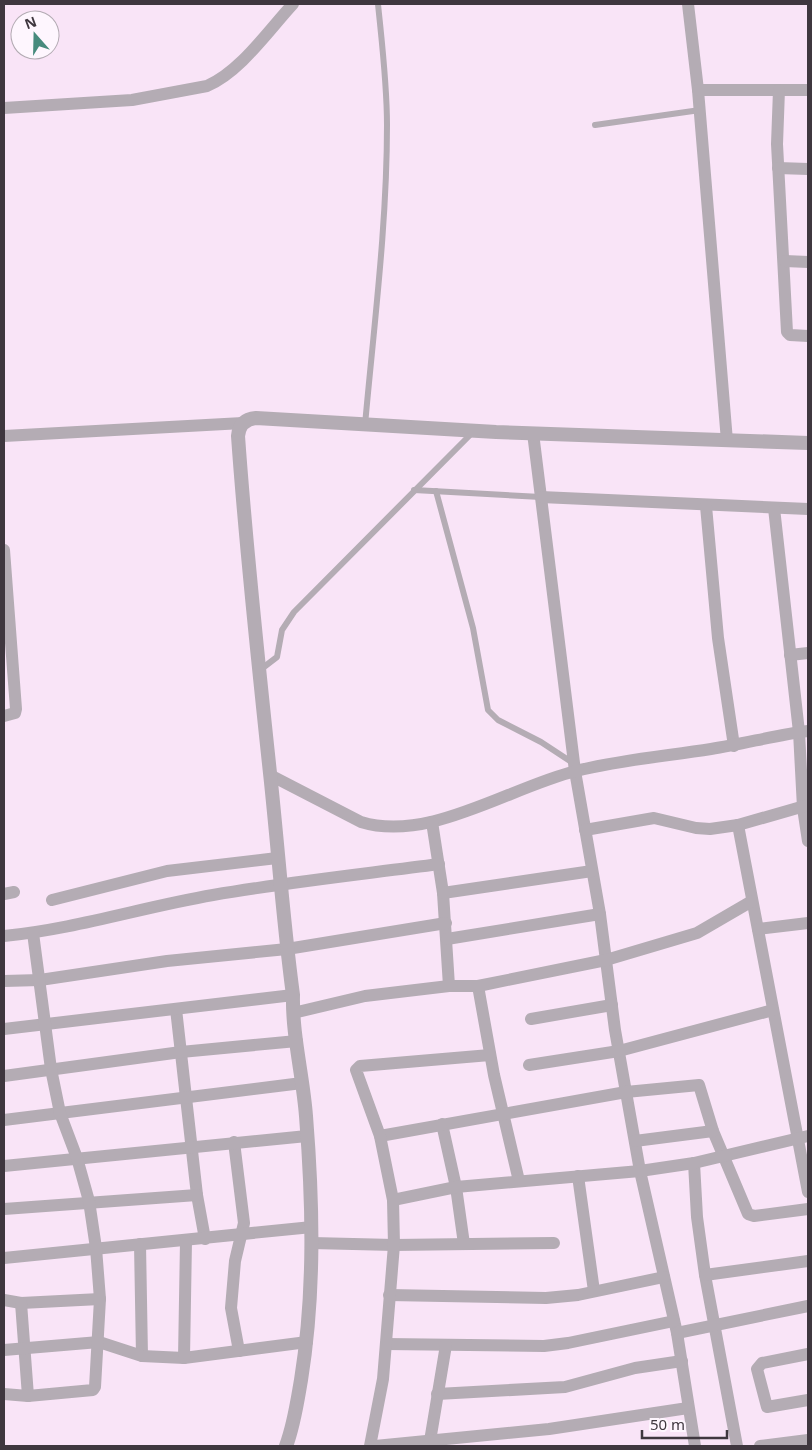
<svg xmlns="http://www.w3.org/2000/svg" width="812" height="1450" font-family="'Noto Sans',sans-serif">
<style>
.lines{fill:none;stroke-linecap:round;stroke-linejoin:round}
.service{stroke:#b4acb4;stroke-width:6}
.minor{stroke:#b4acb4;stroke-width:12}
.tertiary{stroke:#b4acb4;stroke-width:14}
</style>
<rect width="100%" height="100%" fill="#f9e4f7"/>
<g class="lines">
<g class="service">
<polyline points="595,125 700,110"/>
<path d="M365,425C374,325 387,225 387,125C387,84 382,44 378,4"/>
<polyline points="414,490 541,497"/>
<polyline points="436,491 473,628 488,710 498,720 541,742 573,763"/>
<polyline points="260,670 277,657 282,630 294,612 473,432"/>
</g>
<g class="minor">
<polyline points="688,4 698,90 727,441"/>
<polyline points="698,90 808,90"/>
<polyline points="779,90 777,144 787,332 790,335 808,336"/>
<path d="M4,108L132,100L207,86C240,72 268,31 293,4"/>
<polyline points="778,168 808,169"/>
<polyline points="785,261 808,262"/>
<polyline points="533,433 575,771 600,914 615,1030 640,1171 677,1333 695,1446"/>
<polyline points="4,436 243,423"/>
<polyline points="541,497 808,509"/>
<polyline points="706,506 718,638 734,746"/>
<polyline points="774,508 799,732 803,808 808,841"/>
<polyline points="4,550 16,709 15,713 4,716"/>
<polyline points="790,655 808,653"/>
<path d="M270,775L361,822C429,843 510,787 576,771C620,760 667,756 711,749C744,744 776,735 808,731"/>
<polyline points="432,822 443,893 449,986"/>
<polyline points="738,825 808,1192"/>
<polyline points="585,830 654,818 696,828 710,829 738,825 808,805"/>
<polyline points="443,893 592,871"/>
<polyline points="4,894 14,892"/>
<polyline points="52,900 167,871 277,858"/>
<polyline points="758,929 808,923"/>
<path d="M4,936C75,929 143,907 213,895C288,882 364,874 439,864"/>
<polyline points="447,939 600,914"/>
<polyline points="4,981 40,980 167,961 287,949 446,923"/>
<polyline points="478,986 494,1075 519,1181"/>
<polyline points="176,1009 197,1195 205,1239"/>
<polyline points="293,1013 365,996 449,986 478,986 606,960 697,933 752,901"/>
<polyline points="531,1019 612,1005"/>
<polyline points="4,1029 293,995"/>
<polyline points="529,1065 619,1051 773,1010"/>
<polyline points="4,1076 181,1052 297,1041"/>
<polyline points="4,1120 302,1083"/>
<polyline points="442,1124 456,1187 464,1244"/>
<polyline points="380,1136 626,1092 699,1085 713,1131 748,1214 754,1216 808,1209"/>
<polyline points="635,1141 713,1131"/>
<polyline points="234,1142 244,1223 235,1261 231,1308 239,1351"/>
<polyline points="694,1163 697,1217 705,1275 737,1446"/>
<polyline points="4,1166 307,1136"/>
<polyline points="578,1176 594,1291"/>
<polyline points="393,1200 456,1187 640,1171 694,1163 808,1136"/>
<polyline points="4,1209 197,1195"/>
<polyline points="312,1243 394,1245 554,1243"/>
<polyline points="140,1244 142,1356"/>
<polyline points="4,1258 312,1227"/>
<polyline points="705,1275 808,1261"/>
<polyline points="389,1295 546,1298 578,1295 664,1277"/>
<polyline points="4,1300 21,1303 100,1299"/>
<polyline points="21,1303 28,1396"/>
<polyline points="677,1333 808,1306"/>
<polyline points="386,1344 544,1346 568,1343 674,1321"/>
<polyline points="4,1350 99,1342 142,1356 184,1358 307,1342"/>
<polyline points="808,1354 762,1363 757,1369 767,1407 808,1400"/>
<polyline points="184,1358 186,1241"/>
<polyline points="4,1394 28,1396 93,1390 95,1387 100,1299 96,1248 89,1201 77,1158 60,1113 51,1069 33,933"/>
<polyline points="437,1394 565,1387 635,1368 682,1361"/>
<polyline points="430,1441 446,1345"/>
<polyline points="370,1446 383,1379 394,1245 393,1200 380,1136 356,1070 360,1066 490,1055"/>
<polyline points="375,1446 549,1429 688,1408"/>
<polyline points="760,1446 808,1440"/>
</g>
<path class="tertiary" d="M286,1446C294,1425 297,1403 301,1380C315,1293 313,1204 306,1116C303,1076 292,1035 293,995C283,921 278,847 270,773C258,661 246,549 238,436C239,425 245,419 256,418L496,432L808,443"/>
</g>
<rect width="812" height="1450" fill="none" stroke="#3f373f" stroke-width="10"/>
<g transform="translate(35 35) rotate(340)"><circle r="24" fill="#fef6fe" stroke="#b2aab2"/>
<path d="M0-4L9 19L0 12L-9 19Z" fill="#478a7d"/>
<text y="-8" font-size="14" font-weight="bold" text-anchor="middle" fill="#3f373f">N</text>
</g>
<path d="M642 1430v8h85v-8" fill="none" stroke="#3f373f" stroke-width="2.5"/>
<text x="650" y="1430" font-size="15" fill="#3f373f" stroke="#fef6fe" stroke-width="4" paint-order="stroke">50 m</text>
</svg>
